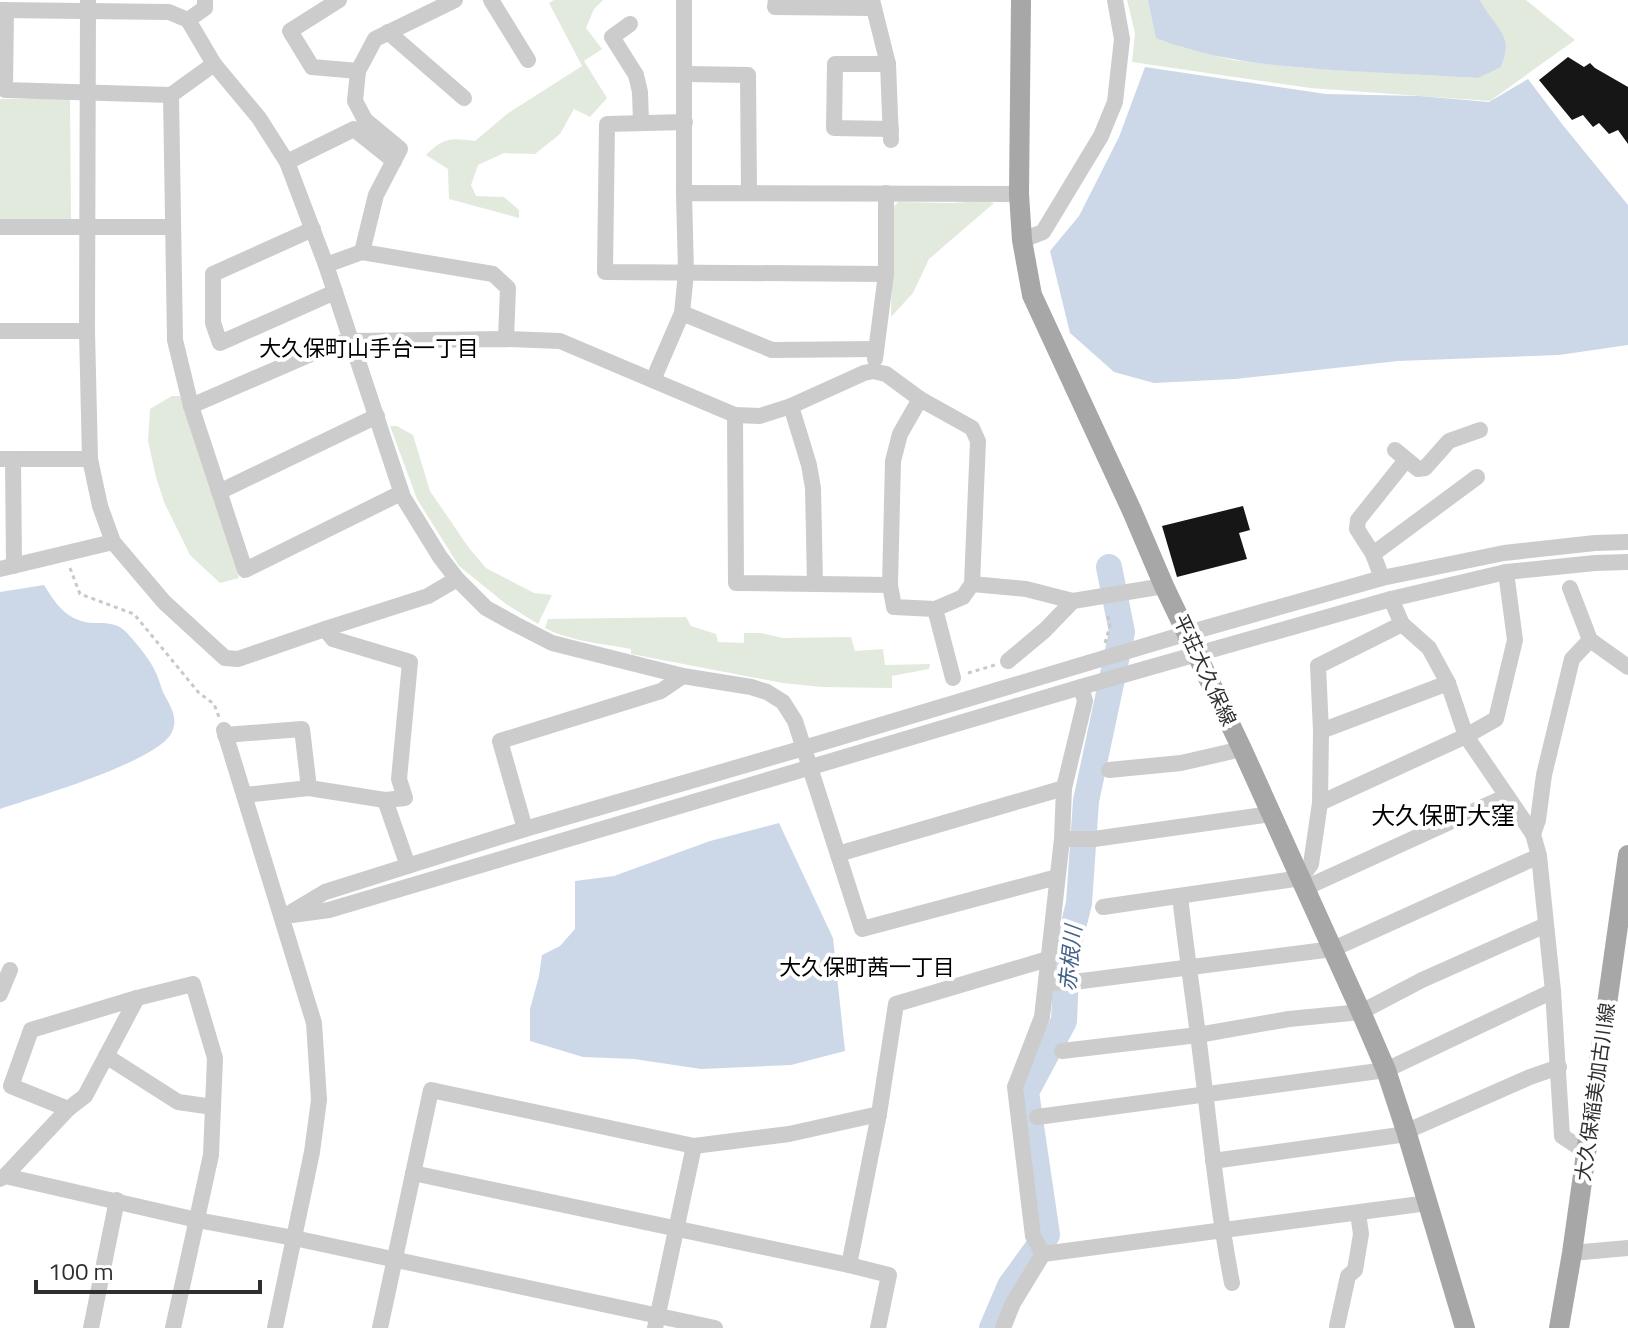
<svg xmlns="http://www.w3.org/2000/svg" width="1628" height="1328" font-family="'Titillium Web','Noto Sans JP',sans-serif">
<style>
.green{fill:#e2eade}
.water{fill:#ccd8e8}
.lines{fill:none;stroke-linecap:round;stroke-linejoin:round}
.river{stroke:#ccd8e8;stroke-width:26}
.building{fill:#161616}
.path{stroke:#c9c9c9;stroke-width:3;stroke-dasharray:4 4;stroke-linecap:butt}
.minor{stroke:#ccc;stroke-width:16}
.major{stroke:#a7a7a7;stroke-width:20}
.labels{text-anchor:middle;stroke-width:8;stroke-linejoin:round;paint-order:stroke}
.street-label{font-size:20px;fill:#2f2f2f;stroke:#fff}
.neighbourhood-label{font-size:22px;fill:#000;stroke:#fff}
.water-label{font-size:22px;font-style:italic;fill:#456289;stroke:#fff}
.quarter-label{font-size:24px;fill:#000;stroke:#fff}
</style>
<rect width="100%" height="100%" fill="#fff"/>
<g class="green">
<path d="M554,0H603L594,9L586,28L602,49L584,61L607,98L590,117L574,109L560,134L535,154L504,153L478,165L471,185L476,196L504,197L519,210V218L449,199L448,169L426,155C444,137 451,138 475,141L507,114L582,66L549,3Z"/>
<polygon points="1127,0 1148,0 1150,6 1181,47 1233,60 1304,68 1478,78 1500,68 1484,8 1480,0 1526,0 1575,40 1490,101 1310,88 1132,62 1135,33"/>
<polygon points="0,99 70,99 71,219 0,219"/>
<polygon points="985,201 994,203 929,259 913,293 891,317 893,208 898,202 950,203"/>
<polygon points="172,396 179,396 183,399 219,503 239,578 220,583 190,555 164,502 156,477 148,441 150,409"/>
<polygon points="390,426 397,426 413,435 430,491 469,548 486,568 534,593 552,595 538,624 506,604 459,566 417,499"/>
<path d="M686,617L691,626L716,634L718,642L744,643V633H761L783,638L851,637L855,651L883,649L885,665L930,664L929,669L892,676V688L822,687L783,683L631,654V649C601,643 572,642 545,628L548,619Z"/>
</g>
<g class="water">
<path d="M1148,0H1480C1495,29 1516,35 1500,68L1478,78C1435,76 1392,73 1349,71C1283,67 1218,62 1156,38Z"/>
<polygon points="1145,67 1326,94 1420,96 1489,102 1528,79 1562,124 1628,205 1628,345 1559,355 1398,361 1235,379 1154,383 1114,372 1070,333 1050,251 1079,216 1119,137"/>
<path d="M44,585C57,606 68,622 95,623C105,623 116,623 124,630C133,639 149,658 154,669C158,676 160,684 163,692C169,704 179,717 172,732C158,762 35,797 0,809V592Z"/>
<polygon points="779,823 833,938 845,1051 791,1065 701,1069 634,1059 583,1057 530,1041 530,1009 539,976 542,955 560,946 575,929 575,881 614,876 710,841"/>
</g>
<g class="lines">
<polyline class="river" points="992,1328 1010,1286 1047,1235 1026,1092 1064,1021 1067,952 1079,903 1086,801 1122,632 1109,567"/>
</g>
<g class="building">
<polygon points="1568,57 1584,67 1590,63 1595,68 1628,87 1628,144 1618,130 1609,134 1599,123 1593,127 1583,115 1572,120 1539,80"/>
<polygon points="1243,506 1250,530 1239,533 1247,559 1177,577 1162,526"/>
</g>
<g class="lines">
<g class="path">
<polyline points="70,568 80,594 134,614 199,693 214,704 219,717"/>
<polyline points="1105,643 1110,626 1107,612"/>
<polyline points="968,673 995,665"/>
</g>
<g class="minor">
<polyline points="339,0 290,31 312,67 358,71"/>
<polyline points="491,0 528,60"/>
<polyline points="776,0 775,7 873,8"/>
<polyline points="872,0 888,64 891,140"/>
<polyline points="88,2 87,331 90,459 100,506 113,542 164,602 225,658 238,659 325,629 428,596 457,579"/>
<polyline points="0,10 169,12 188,20 214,64 259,118 287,162 326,265 403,497 440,557 457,579 486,608 515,624 552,643 683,676 751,687 767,692 783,702 795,721 862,929 1057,877"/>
<polyline points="6,10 5,90 171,95 214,64"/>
<polyline points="188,20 205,8 205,0"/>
<polyline points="630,24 612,37 636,75 640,92 641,123"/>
<polyline points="388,32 464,98"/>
<polyline points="888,64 835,64 834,128 891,129"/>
<polyline points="685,74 748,75 749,193"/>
<polyline points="171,95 175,340 191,406 245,570 401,493"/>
<polyline points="685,122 607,124 605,272 886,274"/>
<polyline points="287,162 354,129 394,161"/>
<polyline points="684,193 684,0"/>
<polyline points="0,227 172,227"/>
<polyline points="313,229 213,274 213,323 220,343 335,292"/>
<polyline points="1022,240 1043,232 1101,136 1115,102 1122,39 1115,0"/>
<polyline points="362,252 376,195 400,149 365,120 355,101 358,71 375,39 455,0"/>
<polyline points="326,265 362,252 493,274 508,288 506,339"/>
<polyline points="682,313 772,350 876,349"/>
<polyline points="0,331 87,331"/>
<polyline points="875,359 886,274 886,193"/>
<polyline points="653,380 682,313 686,273 684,193 1019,194"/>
<polyline points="920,399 900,434 893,461 890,585 894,607 935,609"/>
<polyline points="191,406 334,344 351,341 506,339 560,341 735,415 760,416 791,406 864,373 873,371 886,374 920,399 972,428 978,441 972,584 963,597 935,609 953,678"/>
<polyline points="791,406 809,465 813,488 815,584"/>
<polyline points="735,415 736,583 890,585"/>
<polyline points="1395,450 1418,469 1425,468 1449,441 1480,430"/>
<polyline points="0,459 90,459"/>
<polyline points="13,459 14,566"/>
<polyline points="219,492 377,416"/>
<polyline points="1373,554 1477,477"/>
<polyline points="0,569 113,542"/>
<polyline points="1382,578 1373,554 1357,529 1358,520 1406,460"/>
<polyline points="972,584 1026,589 1073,601"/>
<polyline points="1570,588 1590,640 1628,667"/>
<polyline points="1391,599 1402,624 1429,648 1448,683 1466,736 1533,834 1539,856 1553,991 1562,1136 1586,1152"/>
<polyline points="1008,661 1045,630 1073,601 1164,586"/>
<polyline points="224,730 314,1023 319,1100 312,1152 275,1328"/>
<polyline points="1321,731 1448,683"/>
<polyline points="225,735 302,729 309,788"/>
<polyline points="1109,770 1181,763 1242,749"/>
<polyline points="244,795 309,788 385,800 405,798 399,779 410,662 333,639 325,629"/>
<polyline points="385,800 408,866"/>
<polyline points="1320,803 1466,736 1496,719 1515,640 1506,572"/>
<polyline points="525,829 500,741 661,691 683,676"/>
<polyline points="1533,834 1538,820 1544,775 1572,659 1590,640"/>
<polyline points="1062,839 1094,839 1271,814"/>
<polyline points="838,854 1064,788"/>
<polyline points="1305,888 1507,796"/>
<path d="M1180,896C1185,942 1192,988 1198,1035C1209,1118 1216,1201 1232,1283"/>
<polyline points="1103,907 1301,878 1311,864 1320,803 1321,731 1318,666 1402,624"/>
<polyline points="292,915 329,910 1081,687 1391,599 1506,572 1595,563 1628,562"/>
<polyline points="283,917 325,892 525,829 804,748 1188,633 1382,578 1504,553 1595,543 1628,542"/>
<polyline points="1046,983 1074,982 1333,949 1539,856"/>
<polyline points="0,994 10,970"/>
<polyline points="1062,1051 1198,1035 1289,1019 1361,1012 1422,980 1546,925"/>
<polyline points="106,1056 178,1102 213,1107"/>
<polyline points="68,1109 11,1086 31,1030 137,998 193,984 215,1058 211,1155 173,1328"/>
<polyline points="1037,1117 1386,1070 1553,991"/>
<polyline points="1213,1161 1407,1134 1414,1128 1530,1077 1559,1067"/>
<polyline points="413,1173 849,1265"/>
<polyline points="5,1176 197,1220 294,1238 715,1328"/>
<polyline points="0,1179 5,1176 68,1109 85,1096 137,998"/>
<polyline points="1572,1253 1628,1248"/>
<polyline points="1043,1254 1033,1236 1015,1087 1042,1017 1062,839 1064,788 1085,701 1081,687"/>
<polyline points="1337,1326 1348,1276 1355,1270 1361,1234 1358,1213"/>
<polyline points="91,1328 117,1200"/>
<polyline points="380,1328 431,1090 694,1146 789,1134 879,1114 896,1004 1048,959"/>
<polyline points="655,1328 694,1146"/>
<polyline points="878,1328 889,1275 849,1265 879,1114"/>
<polyline points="1003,1328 1013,1303 1043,1254 1428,1203"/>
</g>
<g class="major">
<polyline points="1021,0 1019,194 1022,240 1032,295 1132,511 1164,586 1242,749 1361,1012 1386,1070 1407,1134 1465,1328"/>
<polyline points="1559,1328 1572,1253 1628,855"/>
</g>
</g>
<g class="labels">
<g class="street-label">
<text transform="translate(1205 670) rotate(65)" y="7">平荘大久保線</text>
<text transform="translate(1595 1092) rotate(-82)" y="7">大久保稲美加古川線</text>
</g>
<g class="neighbourhood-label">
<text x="369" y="356">大久保町山手台一丁目</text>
<text x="867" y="975">大久保町茜一丁目</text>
</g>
<g class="water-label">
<text transform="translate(1070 958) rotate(-84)" y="8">赤根川</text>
</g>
<g class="quarter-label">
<text x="1443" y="824">大久保町大窪</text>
</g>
</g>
<path d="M36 1280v12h224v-12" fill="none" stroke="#2f2f2f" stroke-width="4"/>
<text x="48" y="1280" font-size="24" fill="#2f2f2f" stroke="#ffffff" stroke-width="6" paint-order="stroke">100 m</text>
</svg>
